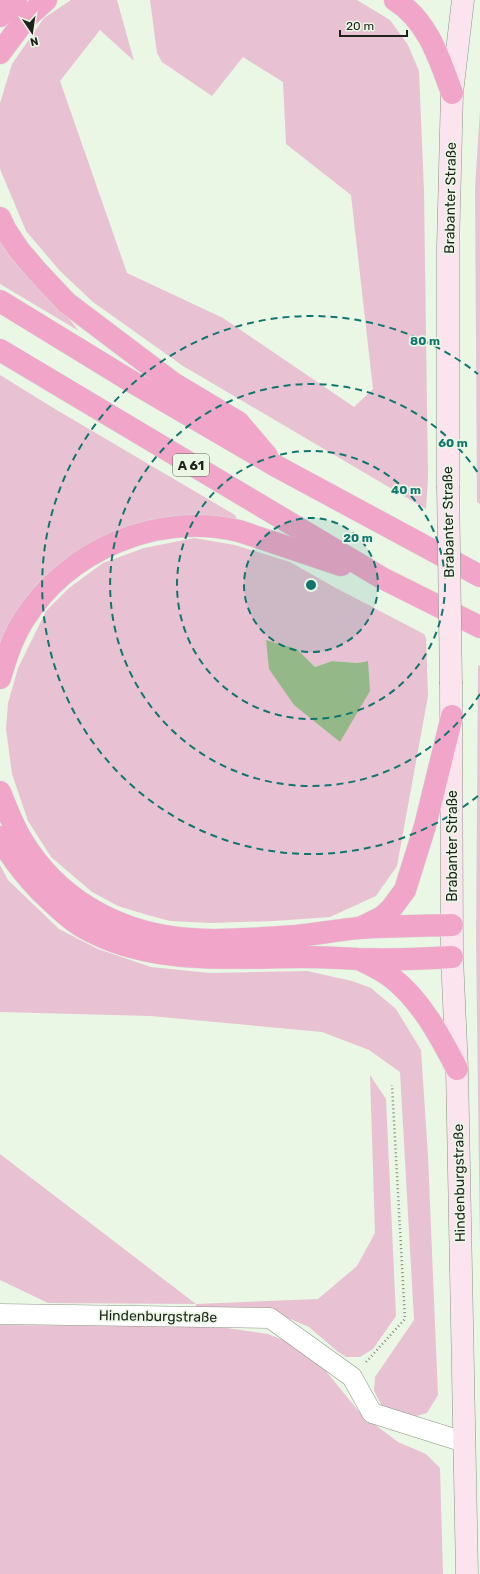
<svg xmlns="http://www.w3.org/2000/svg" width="480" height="1574" font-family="Rubik,sans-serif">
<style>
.green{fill:#e8c2d3;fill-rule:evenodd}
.water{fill:#95b889}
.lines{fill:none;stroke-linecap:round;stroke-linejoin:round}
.minor-casing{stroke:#8a9686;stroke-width:21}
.secondary-casing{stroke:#8a9686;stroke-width:23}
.motorway-casing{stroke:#dbdcdb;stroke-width:23}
.path{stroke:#80897d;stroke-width:2.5;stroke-dasharray:1 3;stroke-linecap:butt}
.minor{stroke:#fff;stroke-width:20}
.secondary{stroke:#fbe4ee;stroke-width:22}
.motorway{stroke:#f1a5c8;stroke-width:22}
.secondary-bridge-casing{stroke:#8a9686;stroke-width:23;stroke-linecap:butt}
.secondary-bridge{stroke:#fbe4ee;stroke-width:22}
.ring{fill:none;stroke:#0f766e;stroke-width:2;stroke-dasharray:7 5}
.labels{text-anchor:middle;stroke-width:3.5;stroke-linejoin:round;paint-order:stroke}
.shield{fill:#eaf7e5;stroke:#5a6258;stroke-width:1}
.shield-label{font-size:13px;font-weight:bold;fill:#1d221b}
.street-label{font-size:14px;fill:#1d221b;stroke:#eaf7e5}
.centre{fill:#0f766e;stroke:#eaf7e5;stroke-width:2}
.ring-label{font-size:12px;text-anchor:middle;font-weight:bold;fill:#0f766e;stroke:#eaf7e5;stroke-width:3.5;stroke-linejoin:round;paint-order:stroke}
</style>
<rect width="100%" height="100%" fill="#eaf7e5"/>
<g class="green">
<polygon points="71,0 117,0 134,61 100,30 60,81 127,273 223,318 354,407 373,389 351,195 286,144 283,82 243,57 212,96 162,62 157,53 150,0 357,0 390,20 408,45 419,71 424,191 428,478 426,509 183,366 93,302 60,271 26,231 0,169 0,103 12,64 44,18"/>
<polygon points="480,110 480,504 477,502 475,188"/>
<polygon points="0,228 13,251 79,331 0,284"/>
<polygon points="0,375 55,409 235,515 237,520 71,556 36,585 12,619 0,644"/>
<path d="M194,538L235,545L290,562L334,587L424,634L426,638L428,696L397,866L376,896L330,917L274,921L211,923L170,921L144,914L118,906L92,892L51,857L28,821L12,774L6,729L8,703L18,668L46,611L69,588L103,563L144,548ZM266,641L297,649L315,667L332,661L357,663L367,661L294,705Z"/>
<polygon points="478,665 480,666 480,1246 476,941"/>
<polygon points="0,865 8,880 59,929 98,949 151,967 210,973 307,971 352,981 371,988 396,1009 421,1050 428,1156 438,1395 427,1413 409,1418 382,1406 374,1391 375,1377 414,1320 400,1072 369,1050 322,1032 150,1016 0,1012"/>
<polygon points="370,1075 386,1099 396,1316 373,1349 360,1357 346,1357 337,1351 309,1327 281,1315 195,1311 196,1304 48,1303 0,1280 0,1154 196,1304 318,1299 357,1266 375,1233"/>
<polygon points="0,1325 173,1326 227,1328 268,1334 303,1348 311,1353 361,1414 398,1442 426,1454 440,1468 443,1574 0,1574"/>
</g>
<polygon class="water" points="266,640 297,649 315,667 332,661 357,663 368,661 370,691 340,742 294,705 269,669"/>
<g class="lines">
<g class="minor-casing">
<polyline id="minor" points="0,1314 270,1318 352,1377 372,1413 464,1442"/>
</g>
<g class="secondary-casing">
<g id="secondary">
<polyline points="448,486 448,247 452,93 463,0"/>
<polyline points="451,684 452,957 457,1069 467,1574"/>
</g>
</g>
<g class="motorway-casing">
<g id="motorway">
<path d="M395,0C428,21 439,58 452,93"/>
<polyline points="0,16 16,0"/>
<polyline points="0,53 27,17 46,0"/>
<polyline points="0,218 5,229 19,250 36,270 67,303 173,383 238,422 267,456"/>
<polyline points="0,301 129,380 276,466 480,576"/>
<polyline points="0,350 382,578 480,627"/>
<path d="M0,678C6,658 12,639 23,621C68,549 157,512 239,531L341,565"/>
<path d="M0,792C8,812 16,833 29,851C66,905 126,935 190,939C225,942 261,938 296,936C317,934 338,930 359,928C390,926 421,926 452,925"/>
<path d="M0,837C10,857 25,875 40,891C53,903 66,917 81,926C148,966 230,957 304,957C322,957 340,958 358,959C390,960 421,959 452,957"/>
<polyline points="362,927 382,917 391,909 405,890 425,826 452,716"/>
<path d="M361,960C371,965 382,970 391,977C421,1000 440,1036 457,1069"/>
</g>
</g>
<polyline class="path" points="366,1362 405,1319 392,1085"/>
<use href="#minor" class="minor"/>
<use href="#secondary" class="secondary"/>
<use href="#motorway" class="motorway"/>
<g class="secondary-bridge-casing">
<polyline id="secondary-bridge" points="448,486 451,684"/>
</g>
<use href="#secondary-bridge" class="secondary-bridge"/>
</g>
<circle cx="311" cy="585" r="67" fill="#0f766e" fill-opacity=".12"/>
<g class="ring">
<circle cx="311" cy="585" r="67"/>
<circle cx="311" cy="585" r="134"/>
<path d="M480 694A201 201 0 1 1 480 476"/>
<path d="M478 796A269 269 0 1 1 478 374"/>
</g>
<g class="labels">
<rect class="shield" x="173" y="454" width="36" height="22" rx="3"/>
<g class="shield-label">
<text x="191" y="470">A 61</text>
</g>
<g class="street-label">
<text transform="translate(450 198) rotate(-89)" y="5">Brabanter Straße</text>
<text transform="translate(448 522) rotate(-91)" y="5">Brabanter Straße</text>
<text transform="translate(452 846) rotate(-90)" y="5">Brabanter Straße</text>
<text transform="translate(459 1183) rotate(-91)" y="5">Hindenburgstraße</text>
<text transform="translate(158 1316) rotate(1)" y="5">Hindenburgstraße</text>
</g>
</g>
<circle cx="311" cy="585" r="6" class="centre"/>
<g class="ring-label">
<text x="425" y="345">80 m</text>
<text x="453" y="447">60 m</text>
<text x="406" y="494">40 m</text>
<text x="358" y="542">20 m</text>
</g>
<g transform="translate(32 32) rotate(167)" stroke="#eaf7e5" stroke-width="3" paint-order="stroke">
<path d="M0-3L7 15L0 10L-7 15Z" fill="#1d221b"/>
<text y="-6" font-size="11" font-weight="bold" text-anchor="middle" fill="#1d221b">N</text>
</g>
<path d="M340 30v6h67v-6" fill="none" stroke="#1d221b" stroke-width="2"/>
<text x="346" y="30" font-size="12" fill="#1d221b" stroke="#eaf7e5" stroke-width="3" paint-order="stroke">20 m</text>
</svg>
